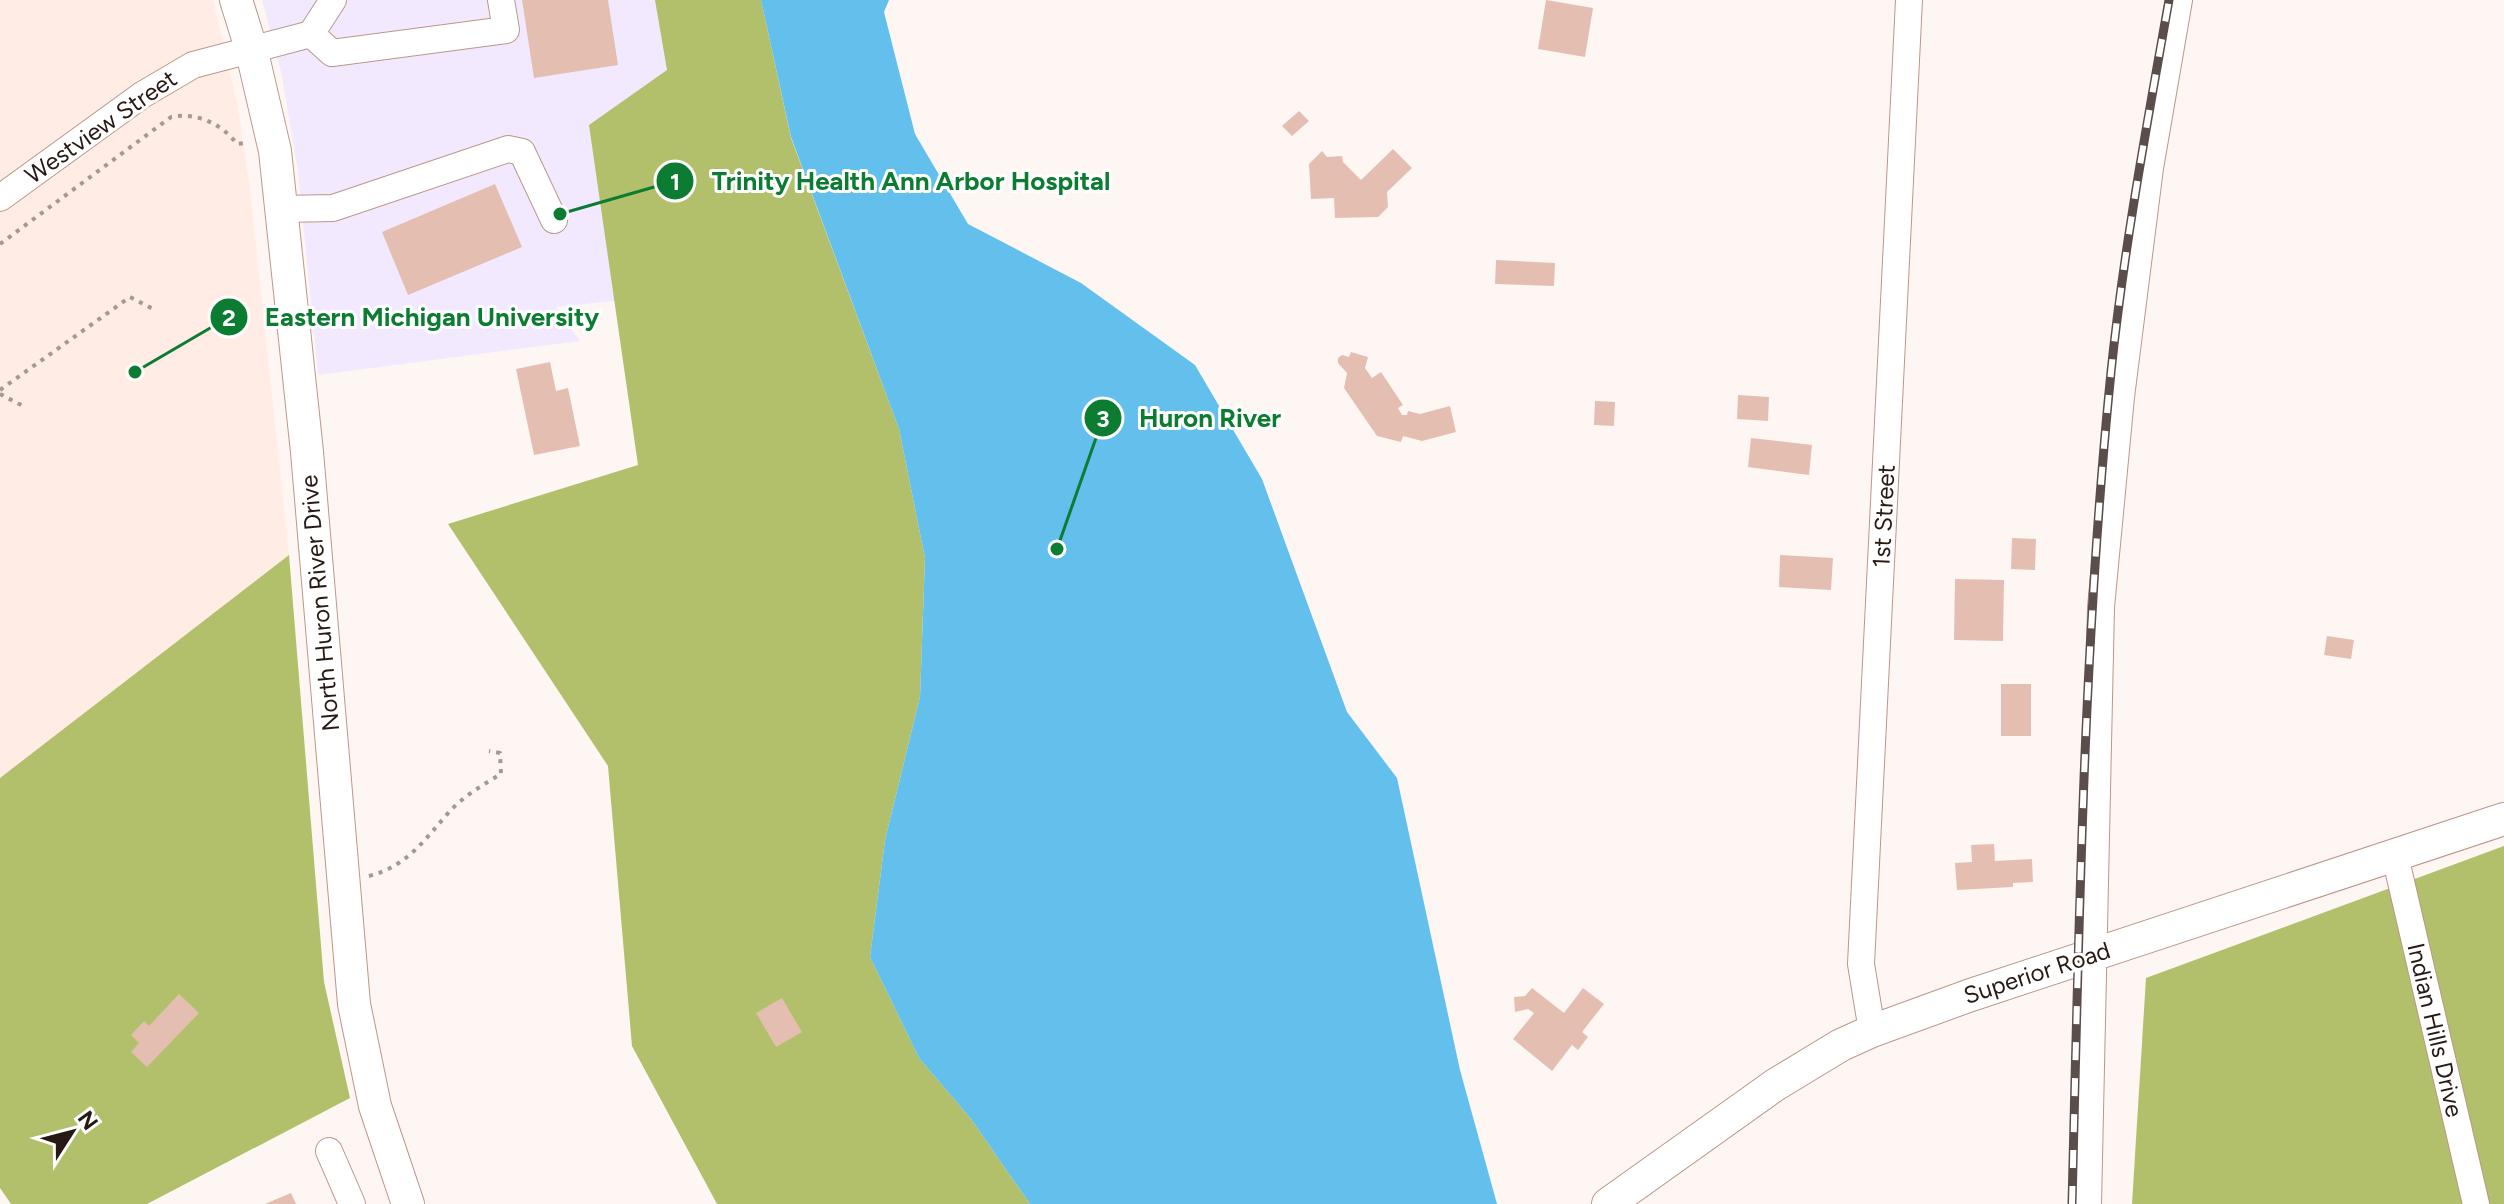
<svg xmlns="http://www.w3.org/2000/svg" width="2504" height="1204" font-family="Figtree,sans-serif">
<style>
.built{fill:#ffece5}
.medical{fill:#f2e9ff}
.forest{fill:#b2bf6b}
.water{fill:#63bfec}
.building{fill:#e4bfb1}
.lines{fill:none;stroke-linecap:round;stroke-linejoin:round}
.minor-casing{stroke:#bb9789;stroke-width:28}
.major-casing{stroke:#bb9789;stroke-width:34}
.path{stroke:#a39894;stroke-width:4;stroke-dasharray:4 6;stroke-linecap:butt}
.minor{stroke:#fff;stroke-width:26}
.major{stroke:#fff;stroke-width:32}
.rail-casing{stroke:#5b4e4a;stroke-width:9}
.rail{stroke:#fff;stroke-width:6;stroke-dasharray:18;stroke-linecap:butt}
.labels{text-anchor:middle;stroke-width:6;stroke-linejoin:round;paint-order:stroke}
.street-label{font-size:24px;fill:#271914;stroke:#fff}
.leader{fill:none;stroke:#0b7c31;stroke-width:3}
.callout-dot{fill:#0b7c31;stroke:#fff;stroke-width:3}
.mark-label{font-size:24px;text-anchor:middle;font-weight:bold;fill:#fff}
.callout-label{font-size:26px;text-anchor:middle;font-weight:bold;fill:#0b7c31;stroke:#fff;stroke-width:6;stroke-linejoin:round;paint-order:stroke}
</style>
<rect width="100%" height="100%" fill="#fef6f3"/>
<polygon class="built" points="0,0 213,0 238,107 250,189 289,555 0,778"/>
<polygon class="medical" points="262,0 761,0 791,137 843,277 556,307 580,341 318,375 298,171 281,72"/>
<g class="forest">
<polygon points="655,0 761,0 791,138 899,429 925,558 920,697 885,840 870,957 919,1058 971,1119 1030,1204 717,1204 632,1046 608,766 448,524 638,465 589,125 667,70"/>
<polygon points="289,555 324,982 350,1098 147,1204 11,1204 0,1188 0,778"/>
<polygon points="2504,846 2504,1204 2132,1204 2146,978"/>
</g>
<polygon class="water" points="761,0 889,0 884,12 915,134 968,224 1081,283 1195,365 1262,479 1347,712 1397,778 1460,1070 1497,1204 1030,1204 971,1119 919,1058 870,957 885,840 920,697 925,558 899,429 791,137"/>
<g class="building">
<polygon points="522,0 608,0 618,65 534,78"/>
<polygon points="1546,0 1593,8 1585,57 1538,49"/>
<polygon points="1299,111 1309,121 1292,136 1282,126"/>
<polygon points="1393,149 1412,168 1387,192 1388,207 1378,217 1335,218 1334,198 1311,199 1309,164 1322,151 1327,157 1342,156 1343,162 1361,180"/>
<polygon points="495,184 522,247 408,295 382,232"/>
<polygon points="1496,260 1555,263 1554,286 1495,284"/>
<polygon points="1351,352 1368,357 1365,368 1372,378 1381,372 1403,405 1398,408 1402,415 1407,415 1408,411 1420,414 1450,406 1456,432 1422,441 1403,436 1401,442 1377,436 1344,388 1347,373 1338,363 1338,358 1342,355 1349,357"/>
<polygon points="550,362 556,391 568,388 580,446 534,455 516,369"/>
<polygon points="1738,395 1769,397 1768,421 1737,419"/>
<polygon points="1595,401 1615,402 1614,426 1594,425"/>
<polygon points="1751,438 1812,445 1809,475 1748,467"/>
<polygon points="2012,538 2036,539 2035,570 2011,569"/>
<polygon points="1780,555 1833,558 1831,590 1779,587"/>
<polygon points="1955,579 2004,580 2003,641 1954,640"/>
<polygon points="2327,636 2354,640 2351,659 2324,655"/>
<rect x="2001" y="684" width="30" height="52"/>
<polygon points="1994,844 1995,861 2032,859 2033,882 2013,883 2013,887 1957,890 1955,863 1972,862 1971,845"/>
<polygon points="1532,988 1564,1013 1583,988 1604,1004 1582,1032 1588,1037 1578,1050 1572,1045 1552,1071 1513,1039 1534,1013 1528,1009 1515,1012 1514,997 1525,996"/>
<polygon points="179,994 199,1013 147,1067 131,1052 139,1043 131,1035 144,1021 149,1026"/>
<polygon points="782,998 802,1032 776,1047 756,1013"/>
<polygon points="291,1193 296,1204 265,1204"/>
</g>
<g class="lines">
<g class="minor-casing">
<g id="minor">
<polyline points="311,34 332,53 506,30 501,0"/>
<polyline points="0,198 142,95 193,65 311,34 333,0"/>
<polyline points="281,209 333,208 508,149 522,152 554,220"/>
<polyline points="2395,856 2476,1204"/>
<polyline points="1872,1031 1861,964 1909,0"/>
<polyline points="329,1151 352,1204"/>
<polyline points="2088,1204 2101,607 2121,397 2150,168 2179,0"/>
</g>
</g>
<g class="major-casing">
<g id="major">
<polyline points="236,0 251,48 275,151 307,452 354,1004 375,1106 408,1204"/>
<polyline points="1608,1204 1775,1085 1841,1045 1872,1031 1968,996 2504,819"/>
</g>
</g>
<g class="path">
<path d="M0,244L171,117C197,112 222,124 237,144L246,143"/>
<polyline points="0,390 130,297 155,310"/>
<polyline points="0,394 23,406"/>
<path d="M369,876C408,866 425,839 450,811C464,796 484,784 501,774L500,753L489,751"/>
</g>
<use href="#minor" class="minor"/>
<use href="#major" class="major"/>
<g class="rail-casing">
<path id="rail" d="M2072,1204C2079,927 2083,649 2111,372C2124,247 2147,124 2169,0"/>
</g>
<use href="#rail" class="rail"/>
</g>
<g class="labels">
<g class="street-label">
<text transform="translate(101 127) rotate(-35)" y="8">Westview Street</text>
<text transform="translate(1884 516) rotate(-87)" y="8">1st Street</text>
<text transform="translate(320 603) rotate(-95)" y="8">North Huron River Drive</text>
<text transform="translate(2037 973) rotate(-18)" y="8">Superior Road</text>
<text transform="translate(2435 1030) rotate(77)" y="8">Indian Hills Drive</text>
</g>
</g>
<path class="leader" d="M560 214L675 181M135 372L229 317M1057 549L1103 418"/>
<g class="callout-dot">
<circle cx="560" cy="214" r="8"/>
<circle cx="135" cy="372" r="8"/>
<circle cx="1057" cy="549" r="8"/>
<circle cx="675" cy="181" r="20"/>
<circle cx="229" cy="317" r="20"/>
<circle cx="1103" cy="418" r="20"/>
</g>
<g class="mark-label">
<text x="675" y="190">1</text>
<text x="229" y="326">2</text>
<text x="1103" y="427">3</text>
</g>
<g class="callout-label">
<text x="911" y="190">Trinity Health Ann Arbor Hospital</text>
<text x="432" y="326">Eastern Michigan University</text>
<text x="1210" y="427">Huron River</text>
</g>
<g transform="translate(72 1132) rotate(54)" stroke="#ffffff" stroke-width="6" paint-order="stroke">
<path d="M0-6L14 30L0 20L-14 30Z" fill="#271914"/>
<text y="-12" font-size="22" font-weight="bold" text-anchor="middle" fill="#271914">N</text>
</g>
</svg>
